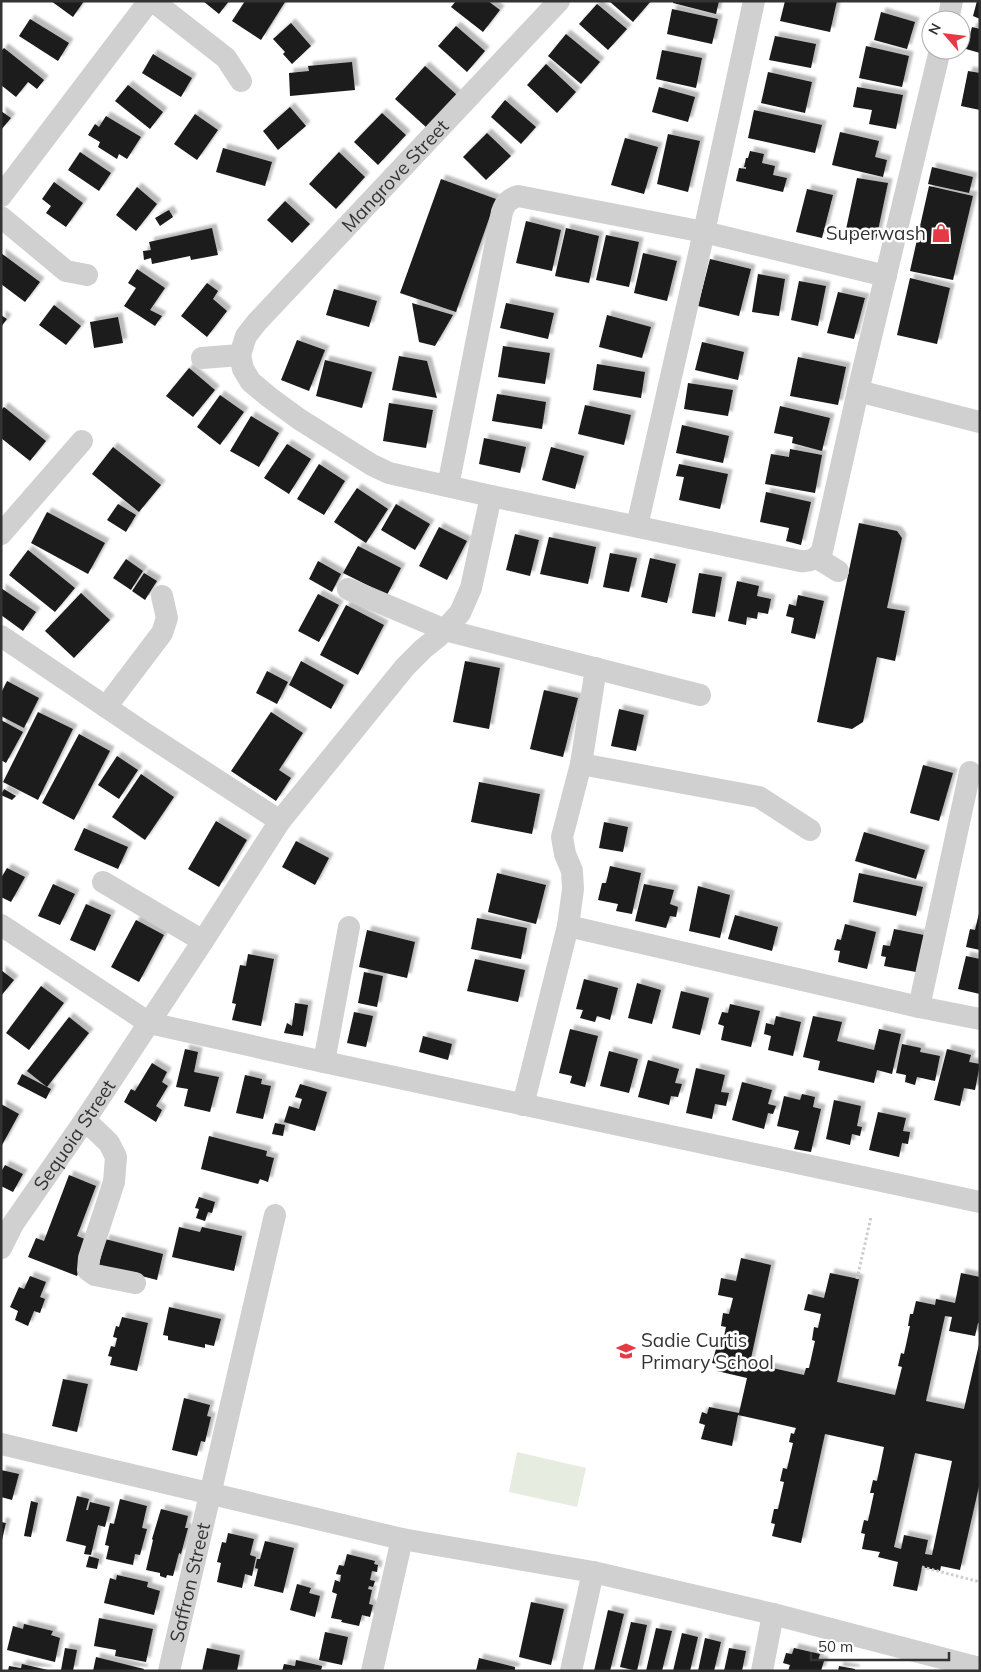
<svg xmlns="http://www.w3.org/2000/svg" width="981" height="1672" font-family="Mulish,sans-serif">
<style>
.green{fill:#e6ecdf}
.building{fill:#1a1a1a;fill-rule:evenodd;filter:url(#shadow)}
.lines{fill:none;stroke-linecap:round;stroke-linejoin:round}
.path{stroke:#cdcdcd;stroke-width:3;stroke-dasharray:2.5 2.5;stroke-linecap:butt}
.minor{stroke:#d0d0d0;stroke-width:22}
.labels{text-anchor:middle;stroke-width:5;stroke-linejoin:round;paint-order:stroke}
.street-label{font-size:19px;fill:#333;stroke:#fff}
.poi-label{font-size:19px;fill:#333;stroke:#fff;text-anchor:end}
</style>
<defs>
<filter id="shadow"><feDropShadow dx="4.5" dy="-4.5" stdDeviation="1" flood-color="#0004"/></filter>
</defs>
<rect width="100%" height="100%" fill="#fff"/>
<polygon class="green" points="517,1452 586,1468 577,1507 509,1492"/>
<g class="building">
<polygon points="51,1 84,1 73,17"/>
<polygon points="203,1 229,1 219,14"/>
<polygon points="245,1 285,2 261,40 232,21"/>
<polygon points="456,1 488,1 500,10 483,32 451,7"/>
<polygon points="609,1 651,1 633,22"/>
<polygon points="673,1 719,1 716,14 673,3"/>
<polygon points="785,1 837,1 830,32 780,21"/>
<polygon points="977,1 980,1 980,19 973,16"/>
<polygon points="597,4 627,29 608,50 579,24"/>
<polygon points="672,9 718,19 712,44 667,34"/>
<polygon points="881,12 915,22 907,49 874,40"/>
<polygon points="30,19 69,43 58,61 19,36"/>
<polygon points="291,23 311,46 292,64 283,54 285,52 273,39"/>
<polygon points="456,26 485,51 467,72 438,46"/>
<polygon points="972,27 980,29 980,53 966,49"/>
<polygon points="566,34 600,62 581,84 548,56"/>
<polygon points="775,36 816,44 811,68 769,60"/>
<polygon points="866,46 909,56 902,87 859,78"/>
<polygon points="4,48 44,80 37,89 28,82 16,97 1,85 1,51"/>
<polygon points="662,50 702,58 696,88 656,79"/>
<polygon points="153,54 192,78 181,97 142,73"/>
<polygon points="352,62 355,90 290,96 289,73 309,71 308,66"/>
<polygon points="546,64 576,92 557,113 527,85"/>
<polygon points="425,66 457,95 427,128 395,99"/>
<polygon points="968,71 980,73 980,110 961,106"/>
<polygon points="768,72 812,82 805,113 761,103"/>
<polygon points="128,85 163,112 150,129 115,101"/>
<polygon points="659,87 695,97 688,122 652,112"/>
<polygon points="857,87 903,95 896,129 869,124 872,110 853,107"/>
<polygon points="505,100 536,127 521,144 491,117"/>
<polygon points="290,107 306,126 278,150 263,131"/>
<polygon points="754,110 822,125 815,153 748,138"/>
<polygon points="1,111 11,118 1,130"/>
<polygon points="382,113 406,135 378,165 354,142"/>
<polygon points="195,114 218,130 197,160 174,144"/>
<polygon points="106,116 141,137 127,159 119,154 117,159 98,147 100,142 88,135 95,124 99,127"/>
<polygon points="840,132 879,141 875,157 887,160 883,177 832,165"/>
<polygon points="487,133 511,156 486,180 463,157"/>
<polygon points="668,134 700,141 688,192 657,184"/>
<polygon points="625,138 658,147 644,194 611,185"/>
<polygon points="223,148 272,162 265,186 216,172"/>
<polygon points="750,151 764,154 762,163 775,166 773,175 787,178 783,192 736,181 739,168 746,169 746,167 744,167 746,158 748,158"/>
<polygon points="80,152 111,173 99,191 68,170"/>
<polygon points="339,152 365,177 336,209 309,184"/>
<polygon points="932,167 973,177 969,193 928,184"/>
<polygon points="857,178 888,183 876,240 845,234"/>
<polygon points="441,179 496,199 456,312 400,293"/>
<polygon points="54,182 83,203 66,227 46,213 51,206 42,199"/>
<polygon points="929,186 973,196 953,280 910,271"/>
<polygon points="137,187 157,204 136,231 116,215"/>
<polygon points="807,189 833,195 822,238 796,232"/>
<polygon points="285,201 310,224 292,243 267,220"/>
<polygon points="169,210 173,217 160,226 155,218"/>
<polygon points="526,221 561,230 552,271 516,263"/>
<polygon points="212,228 218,255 191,260 190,256 152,264 151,258 144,260 143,251 151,250 149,242"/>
<polygon points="566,228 599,236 589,283 555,276"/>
<polygon points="606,235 639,242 629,287 596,280"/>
<polygon points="1,253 40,282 25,302 1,284"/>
<polygon points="643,253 677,261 667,301 634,293"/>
<polygon points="710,259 751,269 739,316 698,306"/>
<polygon points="137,269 165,288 150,310 162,316 155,326 124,306 136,288 128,283"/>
<polygon points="758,274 785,279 779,316 752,312"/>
<polygon points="910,278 950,288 937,344 897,335"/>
<polygon points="799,281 826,286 818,326 791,320"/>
<polygon points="207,283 218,291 213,299 227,311 207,337 181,316"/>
<polygon points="334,289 377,301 369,327 326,315"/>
<polygon points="838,292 865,298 854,339 827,333"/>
<polygon points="412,303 453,315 435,346 419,342"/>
<polygon points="506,303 554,313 548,339 500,328"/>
<polygon points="54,305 81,326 66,345 39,325"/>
<polygon points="1,315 7,319 1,327"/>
<polygon points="607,315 651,327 642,358 599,347"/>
<polygon points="118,317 123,343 94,348 90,322"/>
<polygon points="297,340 325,350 309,391 281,380"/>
<polygon points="702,342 744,352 738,380 695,370"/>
<polygon points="503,346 550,353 545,384 498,377"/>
<polygon points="399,356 427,361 437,398 392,390"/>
<polygon points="798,357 846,367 838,405 790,396"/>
<polygon points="325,360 372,372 362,408 316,396"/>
<polygon points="597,364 645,372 641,398 593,390"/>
<polygon points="189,368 215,390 193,417 166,396"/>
<polygon points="688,383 733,390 728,416 684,409"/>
<polygon points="497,394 546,402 542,429 492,421"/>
<polygon points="220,395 244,412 220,445 197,427"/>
<polygon points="389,403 433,410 426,448 383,441"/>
<polygon points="585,405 631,415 624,445 578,434"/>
<polygon points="780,406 830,418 822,451 792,443 793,437 774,433"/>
<polygon points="4,407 46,441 30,461 1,438 1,410"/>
<polygon points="251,416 279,433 259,467 230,451"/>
<polygon points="682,425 729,436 723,463 676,453"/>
<polygon points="484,438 526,447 520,473 479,464"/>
<polygon points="287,444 311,459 289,494 264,478"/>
<polygon points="113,447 161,485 139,512 92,474"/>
<polygon points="551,447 584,456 575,489 542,480"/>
<polygon points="790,449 822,455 815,493 765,484 771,454 789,457"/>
<polygon points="319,464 345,481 324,515 297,499"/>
<polygon points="679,464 728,474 720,509 679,500 684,477 676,476"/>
<polygon points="357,488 388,509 366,543 334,522"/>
<polygon points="766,492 811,502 801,545 786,541 789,528 760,522"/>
<polygon points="118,504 136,515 126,532 107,520"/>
<polygon points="396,504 430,524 415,550 381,530"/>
<polygon points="47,512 105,543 88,574 31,543"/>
<polygon points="859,523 897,531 902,538 887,608 905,611 895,661 877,657 863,722 852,729 817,722"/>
<polygon points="439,527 467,541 447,580 419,566"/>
<polygon points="515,534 539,540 530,576 506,570"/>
<polygon points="549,537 596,547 588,584 540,574"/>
<polygon points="358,546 401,568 387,595 343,573"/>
<polygon points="28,550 75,588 55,612 9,575"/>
<polygon points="610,553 637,558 629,592 603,587"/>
<polygon points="650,558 676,564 667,603 641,597"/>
<polygon points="126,559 143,571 131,590 113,578"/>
<polygon points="318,561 341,574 332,592 309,579"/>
<polygon points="144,573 157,581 145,600 132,591"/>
<polygon points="699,573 722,577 715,617 692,613"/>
<polygon points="737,581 759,586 757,596 771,599 768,614 758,612 757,619 747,617 746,625 728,621"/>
<polygon points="1,588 36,612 23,631 1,615"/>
<polygon points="81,593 110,620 74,658 45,631"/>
<polygon points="318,594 339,605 319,642 298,631"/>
<polygon points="798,595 824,601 815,639 791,633 794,618 786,616 789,604 796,606"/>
<polygon points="346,605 384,625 358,675 320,655"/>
<polygon points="301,661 344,685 331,709 289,685"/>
<polygon points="465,661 500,668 489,729 453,722"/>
<polygon points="267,671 288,682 277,704 256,693"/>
<polygon points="7,681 39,698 24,728 1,716 1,693"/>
<polygon points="544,690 578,698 563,757 530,749"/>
<polygon points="619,709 644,715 636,751 611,746"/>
<polygon points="38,712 73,729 38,800 3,782"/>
<polygon points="271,712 303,733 279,770 291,778 276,801 231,771"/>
<polygon points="1,720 23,732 6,763 1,760"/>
<polygon points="79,734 110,751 74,820 42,803"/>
<polygon points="117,756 138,770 119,799 98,785"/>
<polygon points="923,765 953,773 939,821 910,813"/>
<polygon points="141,774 174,797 145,840 112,817"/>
<polygon points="479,782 540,794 532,834 471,822"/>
<polygon points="4,789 16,796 12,800 1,795"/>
<polygon points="216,821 247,840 219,887 188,869"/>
<polygon points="604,822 628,827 623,852 599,848"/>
<polygon points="84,828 128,847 118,869 74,850"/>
<polygon points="864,832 925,850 916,879 855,861"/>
<polygon points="296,841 329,858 315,885 282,867"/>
<polygon points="610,866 641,873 632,914 616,911 618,904 598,900 602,883 606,883"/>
<polygon points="7,868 25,877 11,902 1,897 1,878"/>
<polygon points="497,873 546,885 536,924 488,912"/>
<polygon points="859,873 923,887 916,916 853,902"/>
<polygon points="53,884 75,894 60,925 38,916"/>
<polygon points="644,884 674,890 670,904 678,907 676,917 670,916 666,928 635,921"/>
<polygon points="698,886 730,895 720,938 689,931"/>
<polygon points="86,904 111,915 95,951 70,940"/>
<polygon points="979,913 980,913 980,950 966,947 970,929 975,930"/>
<polygon points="735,915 778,927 772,951 728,939"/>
<polygon points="477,918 527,928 521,959 471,949"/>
<polygon points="136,920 164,935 139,982 111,967"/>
<polygon points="845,924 876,932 867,969 838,962 840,951 834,950 837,939 841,940"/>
<polygon points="894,929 924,935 916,972 884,966 886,957 881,956 883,945 890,946"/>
<polygon points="367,930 415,942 407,978 359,967"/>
<polygon points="248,954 274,959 261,1026 232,1020 236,1004 232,1003 240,965 246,966"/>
<polygon points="966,956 980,959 980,994 958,989"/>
<polygon points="475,959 525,970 518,1002 467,991"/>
<polygon points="1,970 14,980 1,996"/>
<polygon points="364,972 383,976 377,1007 358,1003"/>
<polygon points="584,979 618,988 610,1020 597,1016 595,1022 580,1018 583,1010 576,1009"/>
<polygon points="637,983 661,990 652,1024 628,1018"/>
<polygon points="41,986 64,1003 29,1050 6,1033"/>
<polygon points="681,991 709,998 700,1035 672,1028"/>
<polygon points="295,1003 308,1005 303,1036 284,1033 287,1023 292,1026"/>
<polygon points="730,1004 760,1011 751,1047 721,1040 724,1026 718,1024 722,1012 728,1013"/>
<polygon points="354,1012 373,1016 366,1047 347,1043"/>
<polygon points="776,1016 801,1022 793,1056 768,1050 771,1036 764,1034 766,1023 774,1025"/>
<polygon points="813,1016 842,1022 837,1041 874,1050 879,1029 901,1034 892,1074 877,1070 874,1083 818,1070 820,1061 803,1057"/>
<polygon points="69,1017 89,1033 47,1087 27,1071"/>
<polygon points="570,1029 598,1036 585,1087 570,1083 572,1076 559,1073"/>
<polygon points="423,1036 452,1044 448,1060 419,1052"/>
<polygon points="902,1044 921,1048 920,1052 940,1056 935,1081 917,1077 915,1085 905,1082 906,1075 896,1073"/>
<polygon points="185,1049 198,1052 194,1072 219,1077 210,1112 184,1106 188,1089 176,1087"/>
<polygon points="947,1049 971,1055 969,1062 980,1064 975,1090 964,1088 960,1106 934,1100"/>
<polygon points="609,1051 638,1059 629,1093 600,1086"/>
<polygon points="648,1060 679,1069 675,1083 682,1084 678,1097 671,1096 669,1105 638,1097"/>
<polygon points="152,1063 167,1072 162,1082 168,1086 156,1106 162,1110 156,1122 124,1102 131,1089 135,1091"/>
<polygon points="696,1068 725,1075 721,1092 729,1093 726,1106 715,1104 712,1119 686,1113"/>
<polygon points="22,1074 51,1089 46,1099 17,1084"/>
<polygon points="245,1075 262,1079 261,1084 271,1086 263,1119 236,1113"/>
<polygon points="742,1082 772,1090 768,1104 776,1106 773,1114 768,1113 764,1129 732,1120"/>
<polygon points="300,1084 327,1092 315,1131 284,1122 289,1106 299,1109 302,1099 295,1097"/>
<polygon points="802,1094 815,1097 813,1107 821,1109 811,1152 794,1149 799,1131 777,1126 784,1096 800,1100"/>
<polygon points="834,1100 861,1106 857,1126 862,1127 860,1136 852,1134 850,1145 826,1139"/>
<polygon points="1,1104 19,1114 1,1147"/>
<polygon points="878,1112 906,1118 903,1131 910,1132 908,1144 902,1143 899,1157 869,1150"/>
<polygon points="275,1123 285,1125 283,1136 272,1134"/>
<polygon points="209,1136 267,1151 266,1156 274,1158 268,1182 260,1179 258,1184 201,1169"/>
<polygon points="5,1165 23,1174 13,1192 1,1186 1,1172"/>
<polygon points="69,1175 96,1186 77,1236 90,1241 77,1276 28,1257 36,1238 44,1241"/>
<polygon points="199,1197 215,1202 212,1213 208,1212 205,1221 196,1218 199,1209 195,1208"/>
<polygon points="179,1227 200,1232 202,1227 242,1236 234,1271 172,1257"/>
<polygon points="105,1239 163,1254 157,1280 99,1265"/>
<path d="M741,1258L771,1265L750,1363L804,1375L806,1368H809L815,1341L812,1340L814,1327L818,1328L821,1314L804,1310L808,1294L824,1298L830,1273L859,1279L837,1382L895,1395L902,1367L898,1366L901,1353L904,1354L910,1326H908L910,1314H913L916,1301L935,1305L936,1299L955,1303L961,1273L980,1277V1323H978L975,1336L949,1331L952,1317L945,1316L926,1401L964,1409L980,1340V1482L960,1570L941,1566L940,1571L922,1567L917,1591L893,1586L898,1562L878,1557L880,1552L862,1549L865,1534L861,1533L864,1520L868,1521L874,1493H870L873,1480L877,1481L884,1447L825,1434L801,1543L772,1536L775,1524L771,1523L774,1509H778L784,1482L780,1481L783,1468L787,1469L793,1443L789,1442L791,1433L794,1434L796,1428L738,1415L732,1446L701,1439L705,1425L699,1423L702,1412L707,1414L709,1407L739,1413L747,1378L717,1371L718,1364L712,1363L716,1349L721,1350L726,1327L721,1326L723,1313L729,1314L733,1298L718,1295L721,1278L736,1281ZM915,1453L952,1461L932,1555L925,1554L928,1540L904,1535L901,1549L894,1547Z"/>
<polygon points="30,1276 46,1282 40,1297 45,1299 40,1313 34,1311 28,1326 15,1320 18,1311 10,1307 19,1287 24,1289"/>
<polygon points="169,1307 221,1319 214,1346 205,1344 205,1348 168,1340 168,1336 163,1335"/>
<polygon points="122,1317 148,1323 137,1371 110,1365 112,1357 108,1356 111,1346 115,1347 117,1338 113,1337 116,1326 119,1327"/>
<polygon points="63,1379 88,1384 77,1432 52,1426"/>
<polygon points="184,1398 210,1405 207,1416 211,1417 205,1442 201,1441 197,1456 172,1450"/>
<polygon points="1,1470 19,1474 12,1500 1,1497"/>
<polygon points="77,1496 89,1499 86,1510 88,1510 90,1502 110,1507 105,1527 98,1525 91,1555 84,1554 86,1546 66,1541"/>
<polygon points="120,1499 147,1506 142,1528 147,1529 140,1555 135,1554 133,1565 106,1559 109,1546 105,1545 110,1523 114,1524"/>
<polygon points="31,1501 38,1503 31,1537 24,1536"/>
<polygon points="161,1509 188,1516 185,1528 188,1528 181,1554 179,1553 173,1576 167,1575 166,1578 160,1576 160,1573 146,1570 153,1540 152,1539"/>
<polygon points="1,1522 6,1523 2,1540 1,1540"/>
<polygon points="228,1533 254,1539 250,1555 256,1557 252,1576 245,1574 242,1588 217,1582 221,1563 217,1562 222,1542 226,1543"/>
<polygon points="265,1541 294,1548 283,1593 254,1586 258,1569 255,1568 257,1559 260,1559"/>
<polygon points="347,1554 375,1561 374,1564 378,1565 377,1572 372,1571 370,1580 375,1581 373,1587 369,1586 368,1589 372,1590 369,1604 373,1605 370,1617 362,1615 359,1626 341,1622 342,1620 331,1618 337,1594 332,1592 335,1580 340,1582 341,1575 336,1574 339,1565 344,1566"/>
<polygon points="89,1556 99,1559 97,1569 86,1567"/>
<polygon points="117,1575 148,1582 147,1587 160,1591 154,1615 104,1603 110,1578 116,1580"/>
<polygon points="297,1584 311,1588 309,1593 320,1596 315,1617 290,1610"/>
<polygon points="531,1602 564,1609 551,1665 519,1657"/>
<polygon points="608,1610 624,1614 610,1671 594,1671"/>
<polygon points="99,1618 153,1629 146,1662 115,1656 116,1650 94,1646"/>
<polygon points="631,1622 647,1625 637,1671 620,1667"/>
<polygon points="24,1624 53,1631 51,1635 60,1638 55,1662 7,1650 13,1626 23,1629"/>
<polygon points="656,1628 672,1631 662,1671 646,1671"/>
<polygon points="325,1632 348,1637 342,1665 319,1660"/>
<polygon points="682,1633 698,1637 690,1671 673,1671"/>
<polygon points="705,1638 721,1642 714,1671 698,1671"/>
<polygon points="65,1648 77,1650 73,1671 61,1670"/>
<polygon points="207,1648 240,1655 237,1671 202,1671"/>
<polygon points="729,1648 746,1651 742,1671 724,1671"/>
<polygon points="794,1648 820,1654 818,1660 824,1661 821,1671 788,1671 790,1665 783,1663 786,1653 792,1654"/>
<polygon points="96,1657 144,1669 143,1671 93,1671"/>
<polygon points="479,1658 515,1667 515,1671 476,1671"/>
<polygon points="296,1660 322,1666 321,1671 282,1671 284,1664 295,1666"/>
<polygon points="22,1664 48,1670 48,1671 8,1671 9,1666 21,1668"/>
<polygon points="839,1666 855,1669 855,1671 838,1671"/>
</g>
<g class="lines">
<g class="path">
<polyline points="857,1279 871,1217"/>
<polyline points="922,1567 980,1582"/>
</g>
<g class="minor">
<polyline points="153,1 226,58 241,81"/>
<polyline points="948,20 952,1"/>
<polyline points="1,196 149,1"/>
<polyline points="1,217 66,271 87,275"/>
<path d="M240,355L243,369L251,382L269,397L299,419L372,465L389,473L491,496L800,561C810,562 816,559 822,551L858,391L940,50"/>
<path id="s1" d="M240,355L246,336L257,322L559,1"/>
<polyline points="202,358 240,355"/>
<polyline points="858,391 980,422"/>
<path d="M448,486L502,212C505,203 509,199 518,196L704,232L886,276"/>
<polyline points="637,526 704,232 754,1"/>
<polyline points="1,534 82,441"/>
<polyline points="817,558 838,571"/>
<polyline points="348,589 445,630 700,695"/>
<polyline points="1,636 143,732 280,821"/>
<polyline points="106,707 162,633 167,618 162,596"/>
<polyline points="581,764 759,797 810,830"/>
<polyline points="103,882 203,941"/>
<polyline points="1,925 149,1023 324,1062 980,1202"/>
<polyline points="568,926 573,889 572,871 565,854 562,837 581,764 596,668"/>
<polyline points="919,1007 970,772"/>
<polyline points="324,1062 349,927"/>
<polyline points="523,1105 568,926 919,1007 980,1019"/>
<polyline points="85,1120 109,1143 116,1157 114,1182 89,1258 88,1270 95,1275 135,1283"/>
<path id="s2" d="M1,1248L13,1224L85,1120L203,941L280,821L405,667L423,649L438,637L460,613L471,588L491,496"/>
<polyline points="1,1444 402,1539 593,1572 773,1614 980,1668"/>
<path id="s3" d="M169,1671L275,1215"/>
<polyline points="372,1671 402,1539"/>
<polyline points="571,1671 593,1572"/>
<polyline points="762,1671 773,1614"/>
</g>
</g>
<defs>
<g id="shop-bare" transform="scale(1.5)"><path d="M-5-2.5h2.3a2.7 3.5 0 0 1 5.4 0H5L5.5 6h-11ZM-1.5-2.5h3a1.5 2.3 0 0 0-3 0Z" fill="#e63946" stroke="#fff" stroke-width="2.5" paint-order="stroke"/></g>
<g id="school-bare" transform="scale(1.5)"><path d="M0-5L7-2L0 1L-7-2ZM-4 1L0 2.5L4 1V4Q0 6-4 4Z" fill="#e63946" stroke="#fff" stroke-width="2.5" paint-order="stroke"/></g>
</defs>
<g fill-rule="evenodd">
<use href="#shop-bare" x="941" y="233"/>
<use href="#school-bare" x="626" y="1351"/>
</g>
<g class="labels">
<g class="street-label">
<text dy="7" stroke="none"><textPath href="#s1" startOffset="239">Mangrove Street</textPath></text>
<text dy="7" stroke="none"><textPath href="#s2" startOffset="135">Sequoia Street</textPath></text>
<text dy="7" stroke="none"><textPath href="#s3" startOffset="91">Saffron Street</textPath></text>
</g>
<g class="poi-label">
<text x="926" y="240">Superwash</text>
<text x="641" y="1347" text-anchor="start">Sadie Curtis<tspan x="641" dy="22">Primary School</tspan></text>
</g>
</g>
<rect width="981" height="1672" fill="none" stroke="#333333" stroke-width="5"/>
<g transform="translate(946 35) rotate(298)"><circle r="24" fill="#ffffff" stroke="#adadad"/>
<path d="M0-4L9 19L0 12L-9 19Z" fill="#e63946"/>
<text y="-8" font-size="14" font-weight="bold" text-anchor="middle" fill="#333333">N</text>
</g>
<path d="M811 1652v8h138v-8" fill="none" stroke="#333333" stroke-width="2.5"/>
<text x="818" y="1652" font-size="15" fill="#333333" stroke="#ffffff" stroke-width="4" paint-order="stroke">50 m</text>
</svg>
